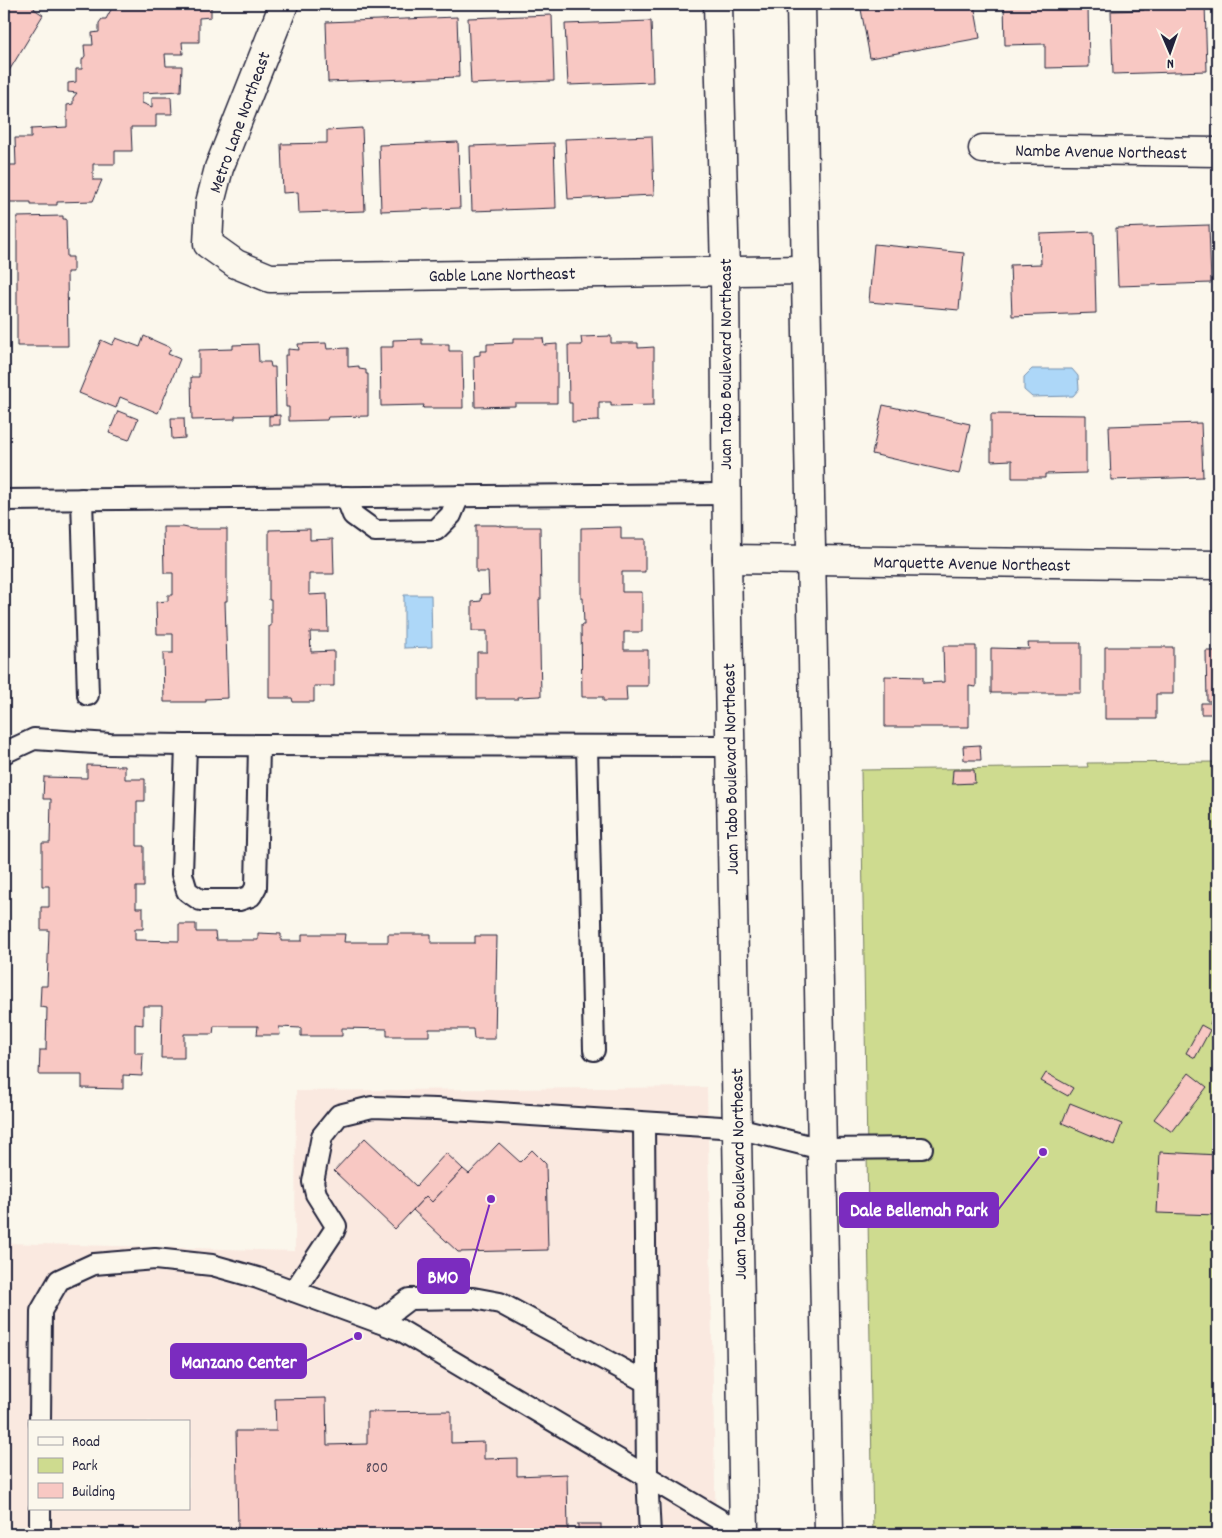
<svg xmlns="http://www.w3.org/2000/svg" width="1222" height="1538" font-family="Dekko,sans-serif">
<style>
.built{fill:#fae9e0;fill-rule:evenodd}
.green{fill:#cedb8f;stroke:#787e65}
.water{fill:#add7f8;stroke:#758fac}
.building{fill:#f8c8c3;stroke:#22223b}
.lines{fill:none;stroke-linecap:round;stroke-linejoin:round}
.lane-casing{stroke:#22223b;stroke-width:24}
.street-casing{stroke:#22223b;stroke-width:31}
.secondary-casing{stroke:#22223b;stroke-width:31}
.lane{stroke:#fbf7ec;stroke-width:20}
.street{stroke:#fbf7ec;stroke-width:28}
.secondary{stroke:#fbf7ec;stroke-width:28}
.labels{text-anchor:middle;stroke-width:4.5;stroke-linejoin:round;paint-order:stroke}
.number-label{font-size:15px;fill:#584c5d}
.street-label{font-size:18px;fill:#22223b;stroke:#fbf7ec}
.leader{fill:none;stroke:#7b2cbf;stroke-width:2}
.callout-dot{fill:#7b2cbf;stroke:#fbf7ec;stroke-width:2}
.callout{fill:#7b2cbf;stroke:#7b2cbf;stroke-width:2}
.callout-label{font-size:19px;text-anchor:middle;font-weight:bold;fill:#fff}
</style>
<rect width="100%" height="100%" fill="#fbf7ec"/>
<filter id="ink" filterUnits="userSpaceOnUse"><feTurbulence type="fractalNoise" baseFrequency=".02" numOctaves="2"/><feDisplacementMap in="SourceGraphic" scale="10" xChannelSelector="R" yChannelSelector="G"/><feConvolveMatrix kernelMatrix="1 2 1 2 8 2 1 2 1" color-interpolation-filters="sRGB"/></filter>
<g filter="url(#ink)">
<path class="built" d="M707,1087L716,1534H4V1243L295,1251L296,1091ZM29,1422H189V1509H29Z"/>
<polygon class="green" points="1218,762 1218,1534 873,1534 861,770 1088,767 1087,763"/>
<g class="water">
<polygon points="1032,369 1072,369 1078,376 1079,389 1073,396 1032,397 1024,390 1024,377"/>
<polygon points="404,595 431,595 432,647 404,648"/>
</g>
<g class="building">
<polygon points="4,4 37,4 34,9 43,15 4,79"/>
<polygon points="114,4 211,4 211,17 199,18 199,42 182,42 183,54 165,54 166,66 182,66 181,91 142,93 142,103 152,107 152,97 171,97 172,114 156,114 156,127 131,127 132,151 115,151 115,164 93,164 93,180 102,180 93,201 57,202 57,205 31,205 31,202 4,202 4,171 5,171 7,165 16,165 15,138 31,138 31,129 67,127 67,105 73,104 73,98 77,93 68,92 68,83 76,82 76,69 82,69 82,60 85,56 84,45 93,45 92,33 99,32 99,23 102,19 106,19"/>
<polygon points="860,4 974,4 980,38 870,58"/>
<polygon points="1004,4 1088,5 1089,67 1045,68 1045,44 1005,45"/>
<polygon points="1144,4 1205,4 1207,71 1113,74 1111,11 1144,10"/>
<polygon points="552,15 554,81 471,84 468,18"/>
<polygon points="457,17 459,77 328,82 326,22"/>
<polygon points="651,21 653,82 568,85 565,24"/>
<polygon points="362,128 365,211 299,213 298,192 283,193 281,144 327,143 327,130"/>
<polygon points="652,136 654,195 568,199 565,139"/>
<polygon points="458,142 460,208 381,211 379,145"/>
<polygon points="554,143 556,208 472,211 470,146"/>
<polygon points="63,216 63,219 66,219 67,257 73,257 73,272 67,272 68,346 17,346 17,217"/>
<polygon points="1209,225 1211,283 1118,286 1116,228"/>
<polygon points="1094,232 1096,313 1012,316 1010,265 1041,264 1040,234"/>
<polygon points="874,244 964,253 959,310 869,302"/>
<polygon points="144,336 171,348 168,354 180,359 158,413 120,397 116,408 79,393 101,340 112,345 116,338 140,347"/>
<polygon points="611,336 611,343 638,343 638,348 654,347 654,405 611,406 611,402 599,402 599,421 572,422 572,403 569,403 568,345 582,345 581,337"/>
<polygon points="513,338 543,338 544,345 557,344 557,403 515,403 515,406 475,407 474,356 480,355 480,351 487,351 487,344 513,343"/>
<polygon points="422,339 422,344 449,344 449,351 462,351 463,408 423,408 424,405 381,406 380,347 393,347 393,340"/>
<polygon points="326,343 327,349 348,348 348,367 359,366 359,369 366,370 366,374 368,374 368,416 328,417 327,420 289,421 289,407 286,407 285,355 288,355 288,349 299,350 298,344"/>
<polygon points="258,344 259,362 270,362 271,367 275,367 276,415 235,416 235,419 192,420 191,377 199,377 199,350 233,349 233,345"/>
<polygon points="883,405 970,424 959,474 872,454"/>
<polygon points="118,411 138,419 129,440 109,433"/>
<polygon points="991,414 1086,415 1086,473 1045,474 1045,478 1012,478 1012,460 991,461"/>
<polygon points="280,415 280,425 269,425 269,416"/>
<polygon points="171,418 184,418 185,438 172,439"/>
<polygon points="1201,423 1203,477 1111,480 1109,426"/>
<polygon points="476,525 496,525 506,527 540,527 541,599 539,599 541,696 518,697 518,699 477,699 477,652 487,652 487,631 472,631 472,602 481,601 482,594 489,594 488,572 476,572"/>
<polygon points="163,527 183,527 192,529 227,529 227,601 225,601 228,698 206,699 206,702 164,702 163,653 173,653 173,634 157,634 156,602 168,601 168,595 173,595 173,573 164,573"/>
<polygon points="621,527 621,539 645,539 645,572 622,572 622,592 642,592 642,632 624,632 624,650 648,650 648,686 626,686 627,701 603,701 603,697 582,697 581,625 584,625 583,598 581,598 581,528"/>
<polygon points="310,529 310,540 333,539 334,574 309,574 309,595 327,594 328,632 310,632 311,652 334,651 334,686 314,686 314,702 293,702 292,698 269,698 269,626 271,626 271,600 269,600 269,530"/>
<polygon points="1028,643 1081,643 1081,693 991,693 991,648 1029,649"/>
<polygon points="943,646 976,646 976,687 969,686 969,727 885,727 885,676 923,677 923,683 944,682"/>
<polygon points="1105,647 1173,647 1173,694 1156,694 1156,719 1105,719"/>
<polygon points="1206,651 1218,651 1218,701 1207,701"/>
<polygon points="1201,703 1213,703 1212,714 1201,714"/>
<polygon points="980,745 981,760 964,760 963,746"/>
<polygon points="87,765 125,766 125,779 145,779 145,801 137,801 137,846 144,846 144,887 136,887 136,908 143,908 143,929 135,929 135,940 179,941 179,924 196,924 196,932 215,932 216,940 258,940 258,933 281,934 281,941 302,941 302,934 345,934 344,942 388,942 388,934 431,934 431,943 475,943 475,936 497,936 495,1039 474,1039 473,1029 429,1029 429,1036 387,1036 387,1029 342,1028 342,1036 301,1036 301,1028 279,1027 280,1035 257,1035 258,1026 214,1026 213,1034 184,1034 184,1058 161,1058 162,1006 143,1006 143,1025 135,1024 135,1053 143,1053 142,1076 123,1075 123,1089 82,1088 82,1075 39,1075 40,1050 46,1050 47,1008 40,1007 41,986 47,986 49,930 41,930 41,907 49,907 49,886 42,886 42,843 50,843 51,799 43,799 44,777 87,778"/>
<polygon points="953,770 974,770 975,783 952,784"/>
<polygon points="1214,1012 1218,1013 1218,1027 1210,1024"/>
<polygon points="1201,1025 1210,1030 1195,1058 1186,1053"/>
<polygon points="1046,1073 1073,1088 1068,1096 1041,1081"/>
<polygon points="1189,1073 1207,1087 1172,1132 1154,1119"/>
<polygon points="1070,1103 1122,1124 1114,1145 1062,1123"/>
<polygon points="365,1138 416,1186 446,1153 463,1169 432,1202 426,1196 395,1229 334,1171"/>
<polygon points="499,1143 520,1162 532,1150 546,1164 548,1250 458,1252 413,1210 426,1196 432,1202 463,1169 469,1174"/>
<polygon points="1160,1152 1218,1155 1218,1215 1157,1213"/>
<polygon points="326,1398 327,1445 367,1444 367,1412 451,1411 451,1443 484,1442 484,1459 517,1458 517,1476 567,1474 568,1534 219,1534 219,1528 238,1528 236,1431 276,1431 275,1399"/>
<rect x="578" y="1524" width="23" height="10"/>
</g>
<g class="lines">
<g class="lane-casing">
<g id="lane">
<polyline points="346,497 353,515 375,531 436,530 451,515 459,496"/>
<polyline points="82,499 88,695"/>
<polyline points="4,500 726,494"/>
<polyline points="186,745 182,874 187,891 200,900 239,900 251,896 256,887 259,746"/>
<polyline points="587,746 594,1050"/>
<polyline points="4,753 34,739 110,744 186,745 730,746"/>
<polyline points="644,1123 647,1476 650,1534"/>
<polyline points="294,1291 334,1231 336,1226 316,1194 313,1182 322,1136 339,1115 372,1107 436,1109 737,1128 822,1149 922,1148"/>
<polyline points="379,1322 409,1299 473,1298 500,1303 646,1382"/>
<polyline points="40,1422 41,1311 59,1280 94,1264 155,1259 212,1265 258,1278 400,1330 744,1534"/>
<polyline points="40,1509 40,1534"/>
</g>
</g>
<g class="street-casing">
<g id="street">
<polyline points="284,4 219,168 210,203 208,244 236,264 270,278 806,270"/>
<polyline points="983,149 1218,152"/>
<polyline points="727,559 1218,565"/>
</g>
</g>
<g class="secondary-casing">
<g id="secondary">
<polyline points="718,4 725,271 727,559 744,1534"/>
<polyline points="801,4 829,1534"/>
</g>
</g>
<use href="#lane" class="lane"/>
<use href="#street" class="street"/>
<use href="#secondary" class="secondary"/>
</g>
</g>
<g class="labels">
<g class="number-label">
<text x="377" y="1472">800</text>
</g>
<g class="street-label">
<text transform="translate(239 122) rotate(-70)" y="6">Metro Lane Northeast</text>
<text transform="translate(1101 151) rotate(1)" y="6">Nambe Avenue Northeast</text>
<text transform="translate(502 274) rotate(-1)" y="6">Gable Lane Northeast</text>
<text transform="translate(725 364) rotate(-90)" y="6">Juan Tabo Boulevard Northeast</text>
<text transform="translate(972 563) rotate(1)" y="6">Marquette Avenue Northeast</text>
<text transform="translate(730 769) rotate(-91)" y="6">Juan Tabo Boulevard Northeast</text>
<text transform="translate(738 1174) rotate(-91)" y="6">Juan Tabo Boulevard Northeast</text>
</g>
</g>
<path class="leader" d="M1043 1152L998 1210M491 1199L469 1276M358 1336L306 1361"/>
<g class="callout-dot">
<circle cx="1043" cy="1152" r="5"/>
<circle cx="491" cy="1199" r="5"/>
<circle cx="358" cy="1336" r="5"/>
</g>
<g class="callout">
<rect x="840" y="1193" width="158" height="34" rx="5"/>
<rect x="418" y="1259" width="51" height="34" rx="5"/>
<rect x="171" y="1344" width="135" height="34" rx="5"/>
</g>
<g class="callout-label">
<text x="919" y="1216">Dale Bellemah Park</text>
<text x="443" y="1283">BMO</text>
<text x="239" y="1368">Manzano Center</text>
</g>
<rect width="1222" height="1538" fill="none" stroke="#fbf7ec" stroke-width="20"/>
<rect x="10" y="10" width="1202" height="1518" fill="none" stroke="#22223b" stroke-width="2" filter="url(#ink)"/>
<rect x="28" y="1420" width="162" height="90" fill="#fbf7ec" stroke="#a4a2a5"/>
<rect x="38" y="1437" width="25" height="8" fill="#fbf7ec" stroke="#a4a2a5"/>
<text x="72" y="1446" font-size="15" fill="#22223b">Road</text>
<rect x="38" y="1458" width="25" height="15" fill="#cedb8f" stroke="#a4a2a5"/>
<text x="72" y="1470" font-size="15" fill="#22223b">Park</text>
<rect x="38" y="1483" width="25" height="15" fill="#f8c8c3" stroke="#a4a2a5"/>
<text x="72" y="1496" font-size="15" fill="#22223b">Building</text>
<g transform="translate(1170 52) rotate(178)" stroke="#fbf7ec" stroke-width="4" paint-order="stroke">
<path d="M0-4L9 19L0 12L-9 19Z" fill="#22223b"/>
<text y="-8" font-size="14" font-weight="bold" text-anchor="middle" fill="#22223b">N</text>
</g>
</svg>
